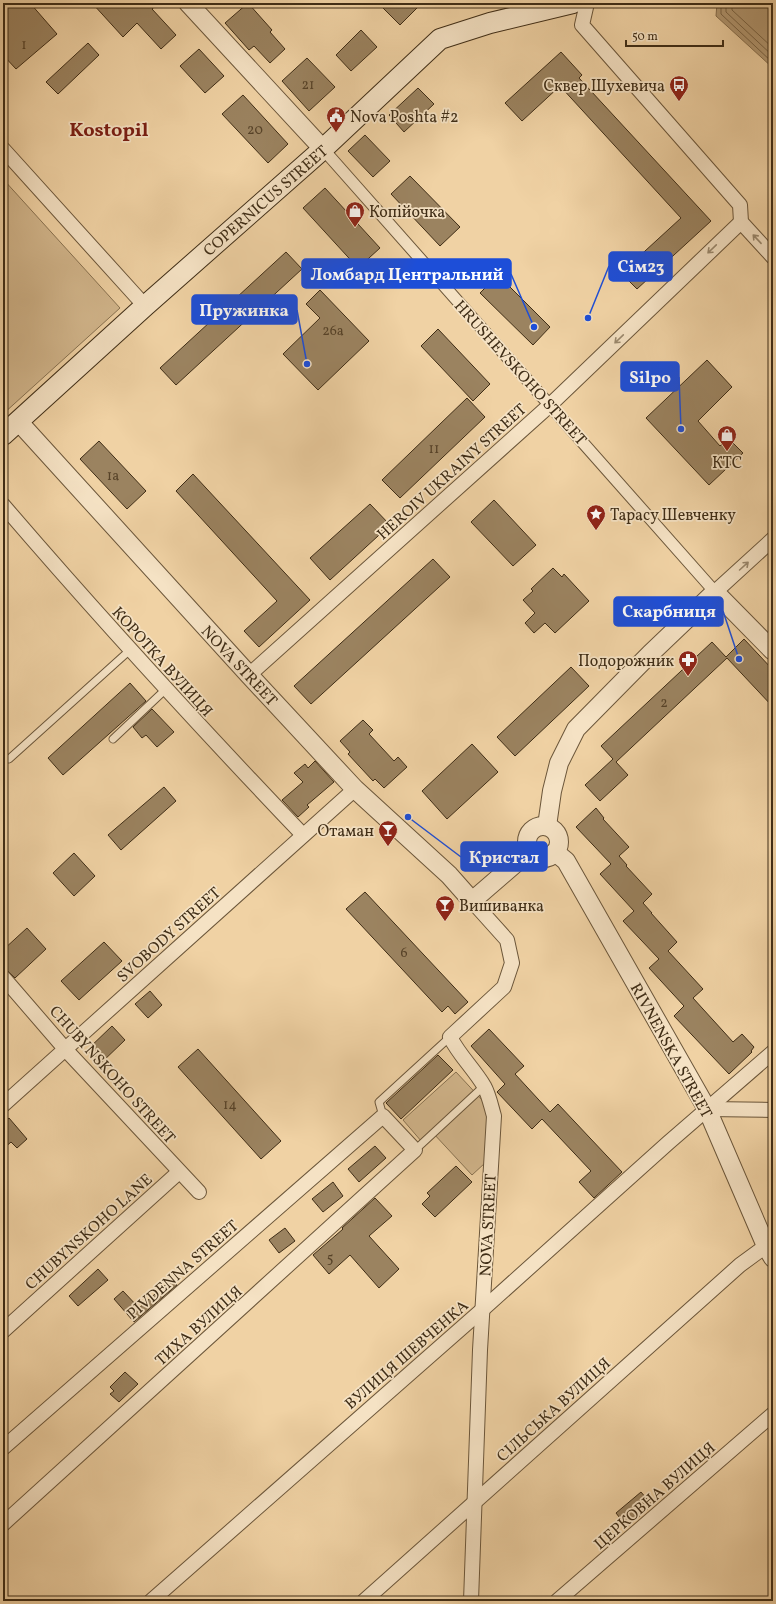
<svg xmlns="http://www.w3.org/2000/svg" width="776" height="1604" font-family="Vollkorn,serif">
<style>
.green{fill:#d2b68c;stroke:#887251}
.water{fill:#b49a74;stroke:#856e4e}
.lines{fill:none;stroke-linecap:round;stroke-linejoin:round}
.shore{stroke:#7a6445;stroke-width:1}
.building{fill:#9b8360;stroke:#3f2d16}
.service-casing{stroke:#6b563a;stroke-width:9}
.pedestrian-casing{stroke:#6b563a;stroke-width:13}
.minor-casing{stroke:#6b563a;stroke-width:16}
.tertiary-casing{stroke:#6b563a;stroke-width:20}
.secondary-casing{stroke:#3f2d16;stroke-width:22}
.service{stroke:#f5e2c4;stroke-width:7}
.pedestrian{stroke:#f5e2c4;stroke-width:11}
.minor{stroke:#f5e2c4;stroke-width:14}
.tertiary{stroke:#f5e2c4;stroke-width:18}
.secondary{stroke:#f5e2c4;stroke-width:20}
.oneway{stroke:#9a886d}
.labels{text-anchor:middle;stroke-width:3.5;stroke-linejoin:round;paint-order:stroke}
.number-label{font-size:14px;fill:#564228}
.poi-label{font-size:16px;fill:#3f2d16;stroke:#f5e2c4;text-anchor:start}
.street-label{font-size:16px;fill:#3f2d16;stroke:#f5e2c4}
.district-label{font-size:20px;font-weight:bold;fill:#7a1f14;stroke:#f5e2c4}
.leader{fill:none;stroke:#1d4ed8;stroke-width:1.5}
.callout-dot{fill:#1d4ed8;stroke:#f5e2c4;stroke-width:1.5}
.callout{fill:#1d4ed8;stroke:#1d4ed8;stroke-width:1.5}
.callout-label{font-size:17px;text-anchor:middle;font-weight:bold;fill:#fff}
</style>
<rect width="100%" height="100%" fill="#f0d2a4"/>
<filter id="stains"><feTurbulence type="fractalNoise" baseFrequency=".005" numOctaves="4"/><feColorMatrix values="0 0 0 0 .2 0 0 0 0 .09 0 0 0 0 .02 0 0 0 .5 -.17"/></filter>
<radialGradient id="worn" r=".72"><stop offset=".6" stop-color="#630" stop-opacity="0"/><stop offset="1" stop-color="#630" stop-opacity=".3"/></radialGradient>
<g class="green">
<polygon points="3,179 120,308 3,414"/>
<polygon points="456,1072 483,1101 488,1119 485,1163 472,1175 433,1133 422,1142 403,1120"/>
</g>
<polygon class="water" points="717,3 773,3 773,68 716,16"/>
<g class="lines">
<g class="shore">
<polyline points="721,3 721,14 773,63"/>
<polyline points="726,3 726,12 773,56"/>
<polyline points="732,3 732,10 773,48"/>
</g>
</g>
<g class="building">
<polygon points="3,3 30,3 57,34 16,69 3,55"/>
<polygon points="92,3 159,3 152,9 176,35 161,49 137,23 123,37"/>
<polygon points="248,3 272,30 270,32 285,49 270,63 254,46 249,50 225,23"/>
<polygon points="388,3 422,3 400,25 383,8"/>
<polygon points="361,30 377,47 351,71 336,55"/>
<polygon points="88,43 99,55 58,94 46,82"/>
<polygon points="199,49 224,76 205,93 180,66"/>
<polygon points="561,52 582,75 579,78 711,221 637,289 621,273 681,218 560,86 522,121 505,103"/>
<polygon points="307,58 335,87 309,111 282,81"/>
<polygon points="418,88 434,104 404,132 389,115"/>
<polygon points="243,95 288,144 268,163 222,114"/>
<polygon points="365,135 390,161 373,177 348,151"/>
<polygon points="410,176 460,227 440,246 391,194"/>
<polygon points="325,188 380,248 358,268 303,208"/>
<polygon points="286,252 302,269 176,385 160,368"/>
<polygon points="498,275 550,327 533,345 480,293"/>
<polygon points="320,290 369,341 318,390 283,354 320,318 306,304"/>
<polygon points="438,329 490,384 473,401 421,346"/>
<polygon points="707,360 732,387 698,421 720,446 728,438 743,453 709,485 646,418"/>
<polygon points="467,398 485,417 400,498 382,480"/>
<polygon points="99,441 146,491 127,509 80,459"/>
<polygon points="193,474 310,600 259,647 244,631 277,601 176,491"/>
<polygon points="494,500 536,545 513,566 471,522"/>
<polygon points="370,504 390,525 330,580 310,558"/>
<polygon points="433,559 450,577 311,704 294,686"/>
<polygon points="553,568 562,577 564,574 589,601 555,633 545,623 534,633 525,623 535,613 523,600 533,591 531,589"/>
<polygon points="744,639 773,670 773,707 727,658 616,762 628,775 600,801 585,785 613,759 601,746 712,642 726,657"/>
<polygon points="571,667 589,686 515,756 497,737"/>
<polygon points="130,683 146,701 63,775 48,758"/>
<polygon points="152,709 174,732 157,747 146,735 142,738 133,727"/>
<polygon points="363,720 373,730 369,734 394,761 398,757 407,767 384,788 375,779 373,781 348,754 350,752 340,741"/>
<polygon points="472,744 498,772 447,819 422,791"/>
<polygon points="315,761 334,782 307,805 309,807 298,817 282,800 303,782 294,773 305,764 308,768"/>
<polygon points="164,787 176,801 121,850 108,835"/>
<polygon points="596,808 604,818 603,819 629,847 619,856 627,865 626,866 652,894 643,903 652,913 651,913 677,942 668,951 703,989 693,998 733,1042 742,1034 754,1047 751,1051 752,1052 729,1074 674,1016 684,1006 649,968 659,959 623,921 634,911 600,874 611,864 576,827"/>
<polygon points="74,853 95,876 74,896 53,873"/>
<polygon points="365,892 468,1002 455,1014 448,1006 442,1012 346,909"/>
<polygon points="27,928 46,949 15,978 3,966 3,950"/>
<polygon points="104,942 122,961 79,1000 61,981"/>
<polygon points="150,991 162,1005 148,1018 135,1004"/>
<polygon points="112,1026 125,1040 100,1064 87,1050"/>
<polygon points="489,1029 524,1066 515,1074 550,1112 558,1104 622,1172 594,1198 579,1182 591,1171 542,1119 532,1129 497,1092 505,1084 471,1046"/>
<polygon points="198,1049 281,1141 261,1159 178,1067"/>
<polygon points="438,1055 453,1070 401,1119 386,1103"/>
<polygon points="9,1118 27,1139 17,1148 11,1142 3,1149 3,1123"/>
<polygon points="375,1146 386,1158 359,1182 348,1169"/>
<polygon points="456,1166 472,1182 435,1217 422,1204 430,1196 427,1193"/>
<polygon points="333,1182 343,1196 323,1212 312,1199"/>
<polygon points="375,1198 392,1216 369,1236 399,1269 379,1288 350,1255 329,1274 313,1255 343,1229 342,1228"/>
<polygon points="285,1228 295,1241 279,1253 269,1240"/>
<polygon points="98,1269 108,1280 78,1306 69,1296"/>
<polygon points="172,1279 177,1285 134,1322 114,1299 123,1291 139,1308"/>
<polygon points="125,1372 138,1384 119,1402 110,1394 114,1391 110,1387"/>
<polygon points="641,1492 652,1505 627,1527 616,1513"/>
</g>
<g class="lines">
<g class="service-casing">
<g id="service">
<polyline points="113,739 166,689"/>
<polyline points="9,759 130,650"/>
<polyline points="383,1116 379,1102 450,1037"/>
<polyline points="415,1150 484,1086"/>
</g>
</g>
<g class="pedestrian-casing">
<polyline id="pedestrian" points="323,149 715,592"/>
</g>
<g class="minor-casing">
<g id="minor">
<polyline points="587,3 582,25 740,205 741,222 773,257"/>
<polyline points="3,149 145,306"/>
<path d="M3,505C100,618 200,727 303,835"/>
<polyline points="715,592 773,539"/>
<polyline points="249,675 550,405 741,222"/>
<polyline points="3,977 66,1050 199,1192"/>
<polyline points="3,1105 355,789"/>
<polyline points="707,1109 773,1110"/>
<polyline points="3,1331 179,1172"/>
<polyline points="3,1448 383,1116 415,1150 3,1524"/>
<polyline points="151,1601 482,1310 668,1143 773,1052"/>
<polyline points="364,1601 740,1265 766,1246"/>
<path d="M471,1601L480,1350L494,1116C491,1106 489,1095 484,1086C474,1069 459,1055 450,1037L504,987L512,963L507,940L472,901"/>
<polyline points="557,1601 773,1414"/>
</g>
</g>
<g class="tertiary-casing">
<g id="tertiary">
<polyline points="188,3 323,149"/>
<polyline points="18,421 249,675 355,789 449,875 472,901 531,850"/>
<polyline points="547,826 552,791 559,763 576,729 650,654 715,592 773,651"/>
<circle cx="543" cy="842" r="16"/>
<polyline points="555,852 566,861 707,1109 766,1246 773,1258"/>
</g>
</g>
<g class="secondary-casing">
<polyline id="secondary" points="3,435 145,306 323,149 440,39 490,23 573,3"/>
</g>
<use href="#service" class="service"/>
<use href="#pedestrian" class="pedestrian"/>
<use href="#minor" class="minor"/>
<use href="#tertiary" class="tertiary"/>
<use href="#secondary" class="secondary"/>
</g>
<defs><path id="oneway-shaft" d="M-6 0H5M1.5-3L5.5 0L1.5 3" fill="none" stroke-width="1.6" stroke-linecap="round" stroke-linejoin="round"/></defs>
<g class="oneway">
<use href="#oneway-shaft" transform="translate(757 239) rotate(-133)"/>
<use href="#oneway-shaft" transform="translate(712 249) rotate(136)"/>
<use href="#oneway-shaft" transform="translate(619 339) rotate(136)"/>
<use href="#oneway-shaft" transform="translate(744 566) rotate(-42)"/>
</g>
<defs>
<g id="bus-pin" transform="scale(1)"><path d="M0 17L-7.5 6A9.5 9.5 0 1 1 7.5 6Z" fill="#8f2418" stroke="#f5e2c4"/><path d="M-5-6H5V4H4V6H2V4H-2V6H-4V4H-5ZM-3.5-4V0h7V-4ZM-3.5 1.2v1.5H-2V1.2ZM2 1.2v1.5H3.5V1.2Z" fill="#fff"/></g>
<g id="civic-pin" transform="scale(1)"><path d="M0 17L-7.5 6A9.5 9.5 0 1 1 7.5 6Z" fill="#8f2418" stroke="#f5e2c4"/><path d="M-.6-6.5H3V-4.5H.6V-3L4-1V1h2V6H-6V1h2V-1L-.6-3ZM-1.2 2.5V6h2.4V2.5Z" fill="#fff"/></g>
<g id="shop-pin" transform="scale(1)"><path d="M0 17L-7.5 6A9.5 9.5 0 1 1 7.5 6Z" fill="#8f2418" stroke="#f5e2c4"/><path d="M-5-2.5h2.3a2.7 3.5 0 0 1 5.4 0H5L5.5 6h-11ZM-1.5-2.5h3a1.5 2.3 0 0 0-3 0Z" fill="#fff"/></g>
<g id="sight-pin" transform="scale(1)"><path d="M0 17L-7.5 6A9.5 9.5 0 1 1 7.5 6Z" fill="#8f2418" stroke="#f5e2c4"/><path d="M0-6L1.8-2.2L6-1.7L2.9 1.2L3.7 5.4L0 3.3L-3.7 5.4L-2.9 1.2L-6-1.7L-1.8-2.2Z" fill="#fff"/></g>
<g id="pharmacy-pin" transform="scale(1)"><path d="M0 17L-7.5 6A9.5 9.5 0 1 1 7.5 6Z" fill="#8f2418" stroke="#f5e2c4"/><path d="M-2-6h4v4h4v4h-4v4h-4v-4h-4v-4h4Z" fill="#fff"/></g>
<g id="bar-pin" transform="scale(1)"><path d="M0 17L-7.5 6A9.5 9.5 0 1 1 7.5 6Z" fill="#8f2418" stroke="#f5e2c4"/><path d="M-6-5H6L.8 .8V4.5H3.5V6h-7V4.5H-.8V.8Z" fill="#fff"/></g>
</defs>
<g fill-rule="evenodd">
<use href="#bus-pin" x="679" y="85"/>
<use href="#civic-pin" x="336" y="116"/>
<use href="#shop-pin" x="355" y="211"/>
<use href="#shop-pin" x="727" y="435"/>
<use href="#sight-pin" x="596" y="514"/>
<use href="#pharmacy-pin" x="688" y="660"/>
<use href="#bar-pin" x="388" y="830"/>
<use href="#bar-pin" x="445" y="905"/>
</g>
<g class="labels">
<g class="number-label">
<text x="24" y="49">1</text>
<text x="308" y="89">21</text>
<text x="255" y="134">20</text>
<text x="333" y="335">26а</text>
<text x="434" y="453">11</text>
<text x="113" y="480">1а</text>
<text x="664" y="707">2</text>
<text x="404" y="957">6</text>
<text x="230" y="1109">14</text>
<text x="330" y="1262">5</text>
</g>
<g class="poi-label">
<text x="665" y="91" text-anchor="end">Сквер Шухевича</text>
<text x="350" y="122">Nova Poshta #2</text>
<text x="369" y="217">Копійочка</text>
<text x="727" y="468" text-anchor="middle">КТС</text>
<text x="610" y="520">Тарасу Шевченку</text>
<text x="674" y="666" text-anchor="end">Подорожник</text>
<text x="374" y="836" text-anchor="end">Отаман</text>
<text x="459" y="911">Вишиванка</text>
</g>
<g class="street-label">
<text transform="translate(265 200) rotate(-41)" y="6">COPERNICUS STREET</text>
<text transform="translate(521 372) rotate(48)" y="6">HRUSHEVSKOHO STREET</text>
<text transform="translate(451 471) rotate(-42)" y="6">HEROIV UKRAINY STREET</text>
<text transform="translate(163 661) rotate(48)" y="6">КОРОТКА ВУЛИЦЯ</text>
<text transform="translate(240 665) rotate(47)" y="6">NOVA STREET</text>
<text transform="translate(168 934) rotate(-42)" y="6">SVOBODY STREET</text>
<text transform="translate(672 1050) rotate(61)" y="6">RIVNENSKA STREET</text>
<text transform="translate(113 1074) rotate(48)" y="6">CHUBYNSKOHO STREET</text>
<text transform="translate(487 1225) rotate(-87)" y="6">NOVA STREET</text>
<text transform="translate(88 1231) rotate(-42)" y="6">CHUBYNSKOHO LANE</text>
<text transform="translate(182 1269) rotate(-41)" y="6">PIVDENNA STREET</text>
<text transform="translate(198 1325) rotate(-42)" y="6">ТИХА ВУЛИЦЯ</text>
<text transform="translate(406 1354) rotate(-41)" y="6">ВУЛИЦЯ ШЕВЧЕНКА</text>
<text transform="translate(553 1409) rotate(-42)" y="6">СІЛЬСЬКА ВУЛИЦЯ</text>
<text transform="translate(654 1495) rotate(-41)" y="6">ЦЕРКОВНА ВУЛИЦЯ</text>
</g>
<g class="district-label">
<text x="109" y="136">Kostopil</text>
</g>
</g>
<path class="leader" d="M588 318L609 266M534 327L511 274M307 364L297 310M681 429L679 377M739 659L723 611M408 817L461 857"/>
<g class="callout-dot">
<circle cx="588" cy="318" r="4"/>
<circle cx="534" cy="327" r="4"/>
<circle cx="307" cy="364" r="4"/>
<circle cx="681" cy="429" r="4"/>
<circle cx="739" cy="659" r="4"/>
<circle cx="408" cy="817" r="4"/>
</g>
<g class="callout">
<rect x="609" y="252" width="63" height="29" rx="4"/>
<rect x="302" y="259" width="209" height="29" rx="4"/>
<rect x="192" y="295" width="105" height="29" rx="4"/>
<rect x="621" y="362" width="58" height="29" rx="4"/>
<rect x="614" y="597" width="109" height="29" rx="4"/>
<rect x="461" y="842" width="86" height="29" rx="4"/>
</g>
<g class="callout-label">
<text x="641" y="272">Сім23</text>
<text x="407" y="280">Ломбард Центральний</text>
<text x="244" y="316">Пружинка</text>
<text x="650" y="383">Silpo</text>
<text x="669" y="617">Скарбниця</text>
<text x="504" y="863">Кристал</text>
</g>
<rect width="776" height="1604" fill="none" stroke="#f0d2a4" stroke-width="16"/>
<rect x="4" y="4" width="768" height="1596" fill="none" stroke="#3f2d16" stroke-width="2"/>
<rect x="8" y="8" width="760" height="1588" fill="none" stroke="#3f2d16"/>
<path d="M626 40v6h97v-6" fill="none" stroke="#3f2d16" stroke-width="2"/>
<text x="632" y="40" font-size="12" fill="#3f2d16" stroke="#f5e2c4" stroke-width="3" paint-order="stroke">50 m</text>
<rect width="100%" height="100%" filter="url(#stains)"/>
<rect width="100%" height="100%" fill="url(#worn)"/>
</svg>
